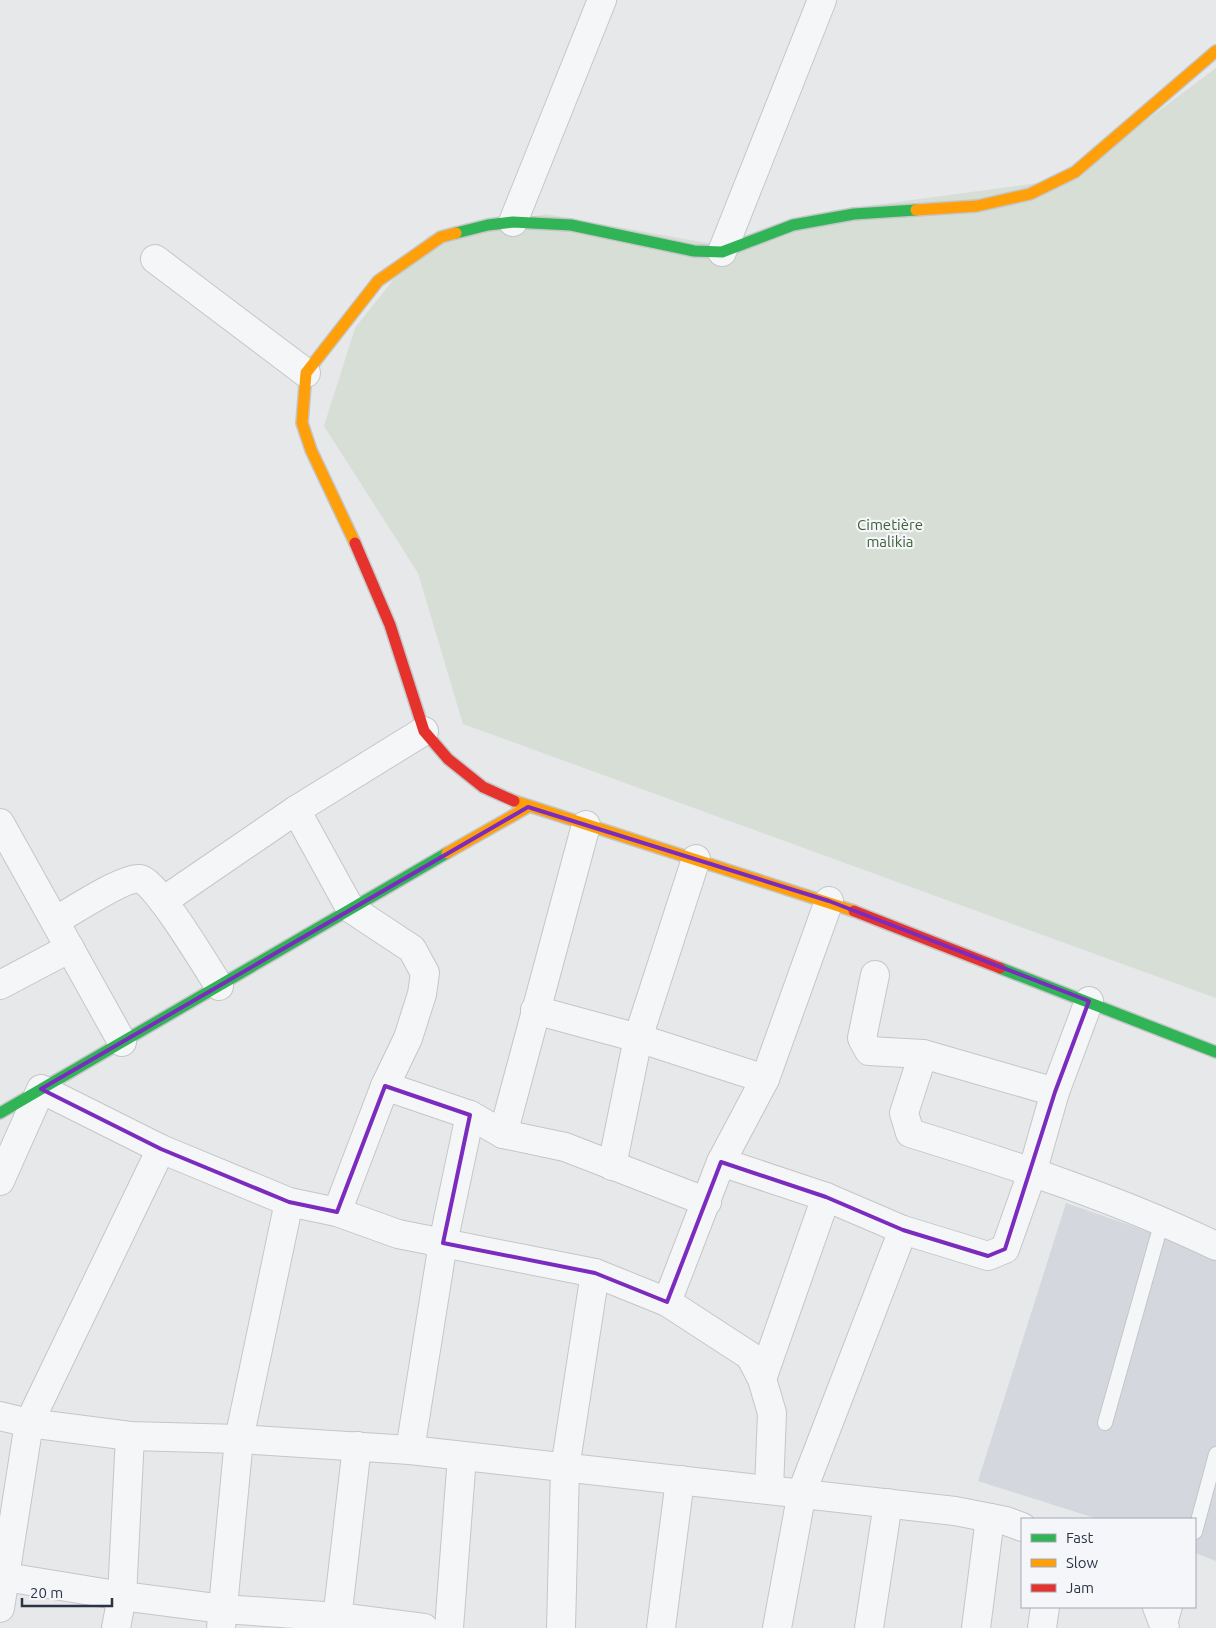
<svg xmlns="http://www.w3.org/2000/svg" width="1216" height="1628" font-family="Ubuntu,sans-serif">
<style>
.built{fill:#d4d7dd}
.green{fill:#d6ded6}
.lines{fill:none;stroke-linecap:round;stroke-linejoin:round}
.lane-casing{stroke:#c4c6c8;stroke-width:16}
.street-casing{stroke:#c4c6c8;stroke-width:30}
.fast-casing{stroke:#c4c6c8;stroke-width:14}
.slow-casing{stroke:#c4c6c8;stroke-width:14}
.jam-casing{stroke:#c4c6c8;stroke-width:14}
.lane{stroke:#f5f6f7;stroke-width:14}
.street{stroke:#f5f6f7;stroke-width:28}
.fast{stroke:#30b455;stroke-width:11}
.slow{stroke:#ff9f0a;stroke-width:11}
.jam{stroke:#e5322d;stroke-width:11}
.marked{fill:none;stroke:#7b2cbf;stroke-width:4;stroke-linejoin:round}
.labels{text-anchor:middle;stroke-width:4.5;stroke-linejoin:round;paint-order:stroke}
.park-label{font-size:15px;fill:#3f6138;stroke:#f4f6f9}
</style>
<rect width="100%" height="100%" fill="#e6e8ea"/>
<polygon class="built" points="1066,1203 1216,1255 1216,1561 1195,1553 1195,1519 1098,1519 978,1481"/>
<polygon class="green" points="1216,68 1216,998 463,724 418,573 324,426 355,328 428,236 546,214 724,246 830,211 1068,179"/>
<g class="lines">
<g class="lane-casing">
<g id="lane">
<polyline points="1105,1423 1162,1221"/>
<polyline points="1195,1532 1216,1454"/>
<polyline points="1169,1628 1175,1607"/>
</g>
</g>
<g class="street-casing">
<g id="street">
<polyline points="513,222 602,0"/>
<polyline points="722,252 822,0"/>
<polyline points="155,259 306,373"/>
<polyline points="296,810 350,908 412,949 425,973 422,994 408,1038 385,1086 337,1212"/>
<polyline points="0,823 122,1042"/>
<polyline points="163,901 296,810 424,731"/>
<path d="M55,921C71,912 125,876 140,879C155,880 208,969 219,986"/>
<polyline points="875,975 862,1038 869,1051 923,1054 1055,1092"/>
<polyline points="0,985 70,948"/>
<polyline points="535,1010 638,1038 765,1079"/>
<path d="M923,1054L904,1113L910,1133C1014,1165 1118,1199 1216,1246"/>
<polyline points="385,1086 470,1115 503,1134 565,1147 707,1202"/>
<polyline points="503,1134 586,825"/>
<polyline points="721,1162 826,1197 903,1230 988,1256 1005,1249 1032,1173 1055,1092 1089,1001"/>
<polyline points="612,1166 638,1038 696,859"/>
<polyline points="0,1181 41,1089 161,1149 289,1202 239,1439 221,1628"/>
<polyline points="289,1202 337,1212 398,1234 595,1273 667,1302 750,1356 762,1379 772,1413 769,1489"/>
<polyline points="667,1302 721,1162 765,1079 829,901"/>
<polyline points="762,1379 826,1197"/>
<polyline points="0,1416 29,1423 130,1436 239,1439 410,1450 955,1511 1006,1521 1022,1527"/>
<polyline points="410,1450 443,1243 470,1115"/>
<polyline points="0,1576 122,1596 223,1609 338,1617 424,1628"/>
<polyline points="1157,1607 1165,1628"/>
<polyline points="0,1608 29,1423 161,1149"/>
<polyline points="116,1628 122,1596 130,1436"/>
<polyline points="336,1628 357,1446"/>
<polyline points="449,1628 462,1456"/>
<polyline points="561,1628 565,1468 595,1273"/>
<polyline points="661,1628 680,1480"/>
<polyline points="777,1628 802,1492 903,1230"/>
<polyline points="869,1628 888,1503"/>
<polyline points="976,1628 990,1518"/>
<polyline points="1042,1628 1045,1607"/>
</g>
</g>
<g class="fast-casing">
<g id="fast">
<polyline points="456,233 488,225 513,222 571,225 694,251 722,252 793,225 854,214 916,210"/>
<polyline points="1000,968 1216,1052"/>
<polyline points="0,1113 447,853"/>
</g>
</g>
<g class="slow-casing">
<g id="slow">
<polyline points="916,210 977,206 1030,194 1075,172 1216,51"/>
<polyline points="355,543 311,450 302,423 306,373 378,281 441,237 456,233"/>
<polyline points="514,801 854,911"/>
<polyline points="447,853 528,807"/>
</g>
</g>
<g class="jam-casing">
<g id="jam">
<polyline points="355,543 390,625 424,731 448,759 483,787 514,801"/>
<polyline points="854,911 1000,968"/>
</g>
</g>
<use href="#lane" class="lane"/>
<use href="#street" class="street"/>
<use href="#fast" class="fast"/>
<use href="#slow" class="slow"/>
<use href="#jam" class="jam"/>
</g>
<path class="marked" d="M528,807L829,901L1089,1001L1055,1092L1005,1249L988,1256L903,1230L826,1197L721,1162L667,1302L595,1273L443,1243L470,1115L385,1086L337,1212L289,1202L161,1149L41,1089Z"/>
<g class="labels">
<g class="park-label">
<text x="890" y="530">Cimetière<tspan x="890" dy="17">malikia</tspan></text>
</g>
</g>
<rect x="1021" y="1518" width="175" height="90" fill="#f4f6f9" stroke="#a4a8b1"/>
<rect x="1031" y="1534" width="25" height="8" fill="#30b455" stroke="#a4a8b1"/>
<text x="1066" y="1543" font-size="15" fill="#2b3445">Fast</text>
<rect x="1031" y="1559" width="25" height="8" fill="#ff9f0a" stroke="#a4a8b1"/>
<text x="1066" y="1568" font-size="15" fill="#2b3445">Slow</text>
<rect x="1031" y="1584" width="25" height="8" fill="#e5322d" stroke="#a4a8b1"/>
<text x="1066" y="1593" font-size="15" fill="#2b3445">Jam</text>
<path d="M22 1598v8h90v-8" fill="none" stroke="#2b3445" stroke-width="2.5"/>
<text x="30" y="1598" font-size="15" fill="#2b3445" stroke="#f4f6f9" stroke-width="4" paint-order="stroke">20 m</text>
</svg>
